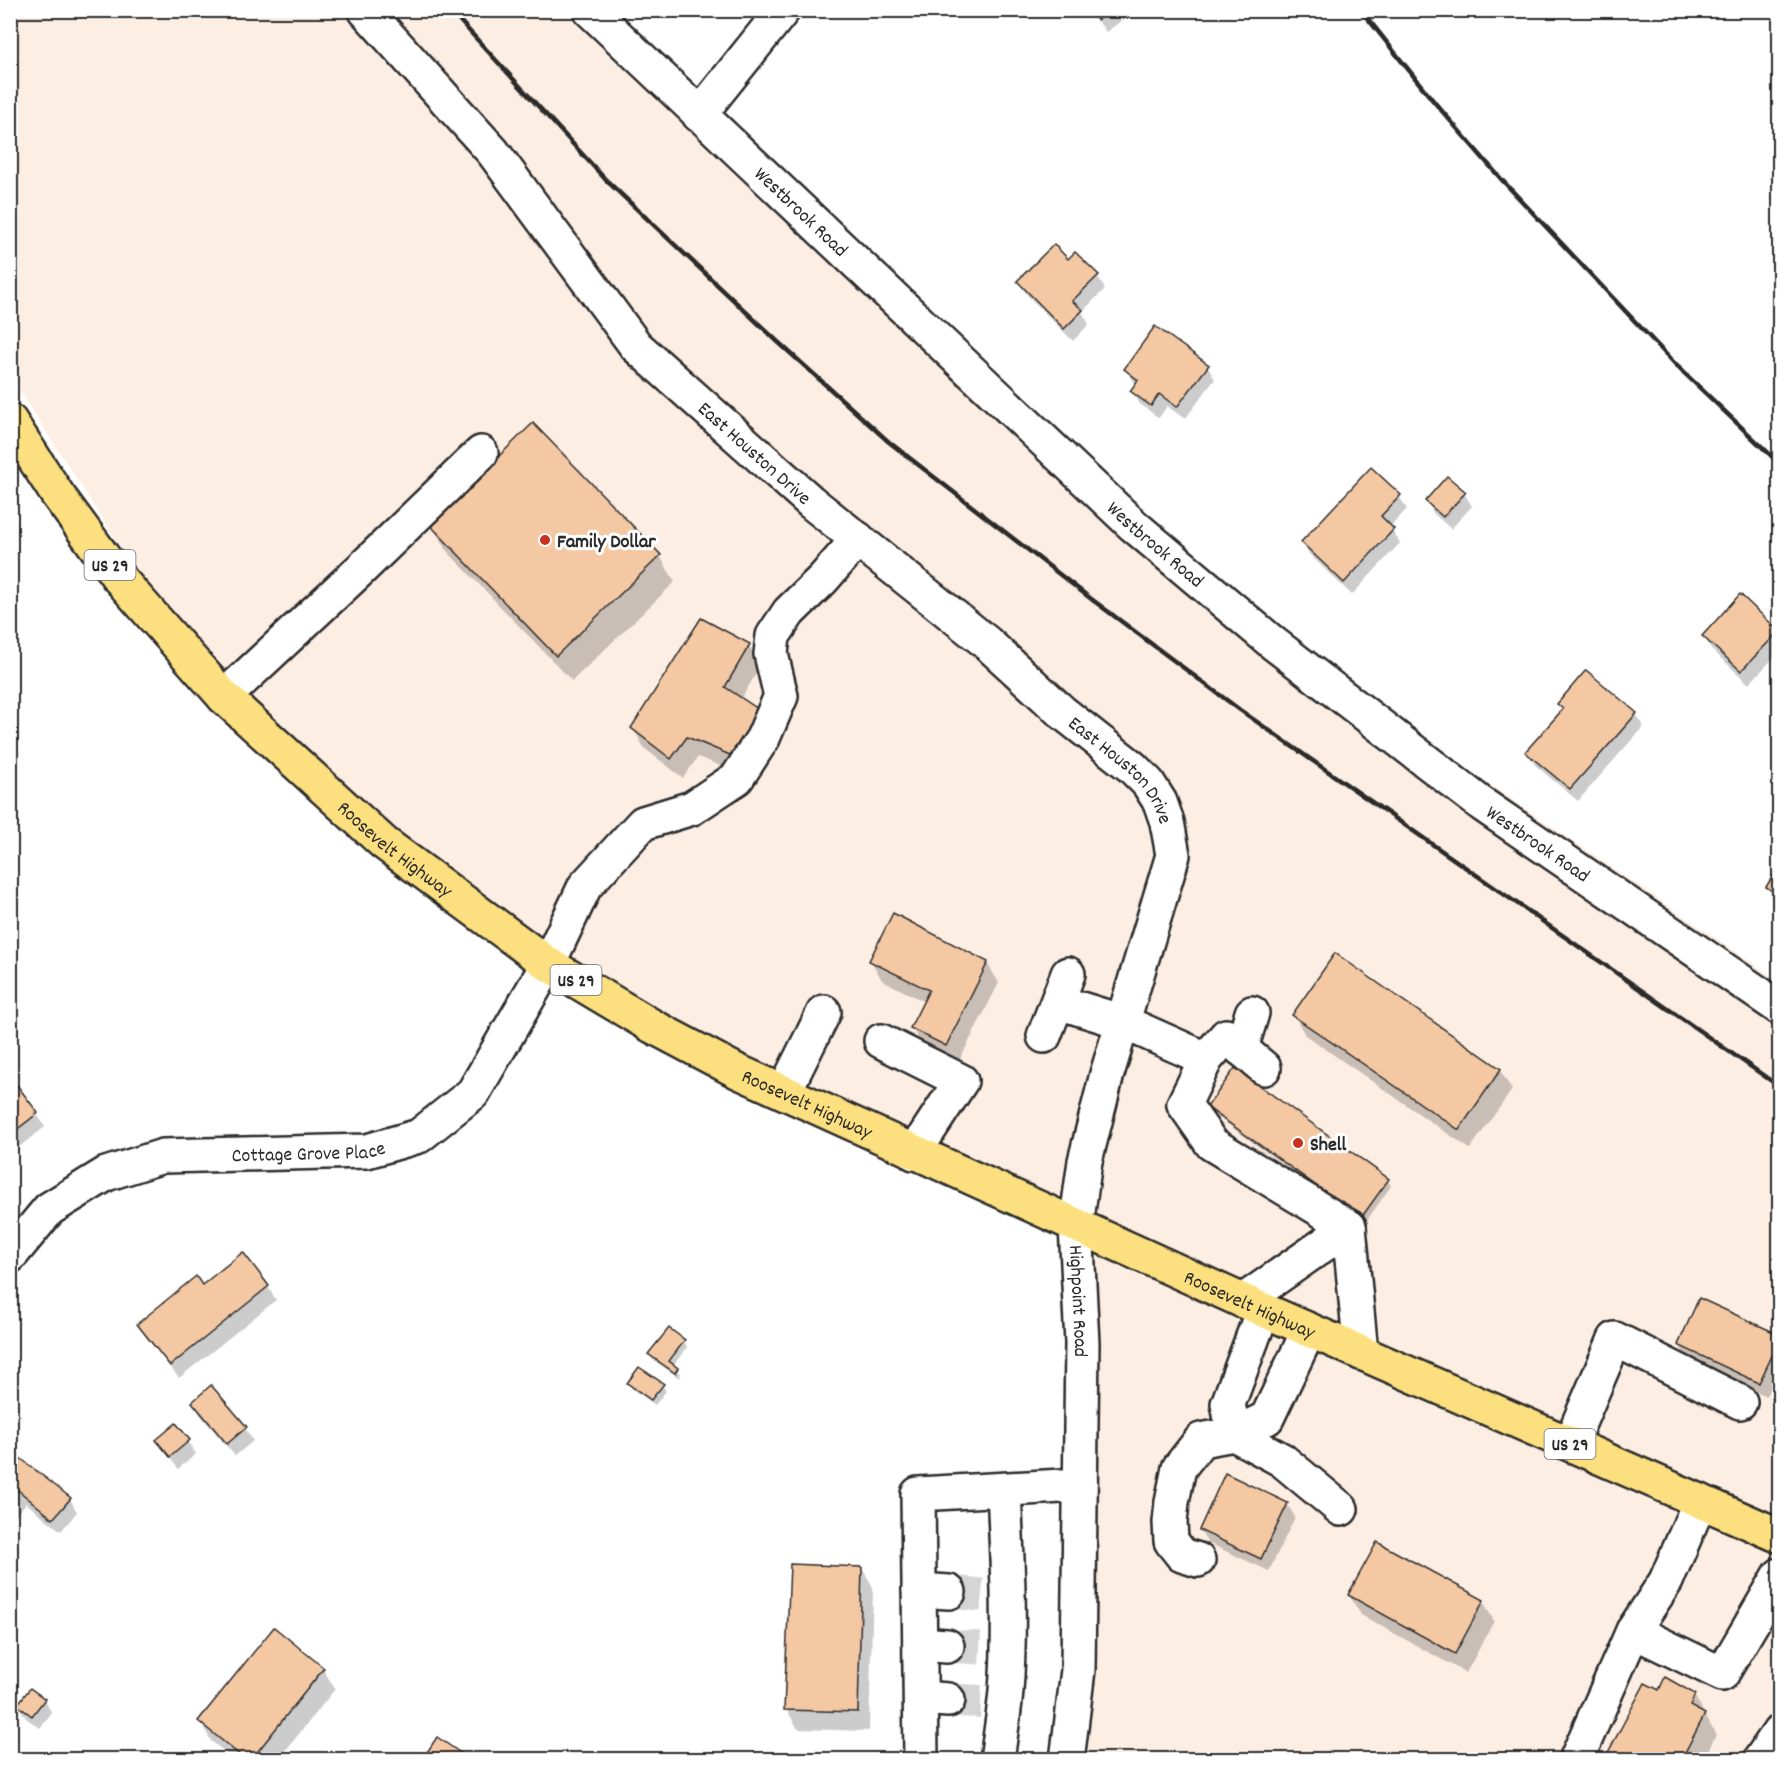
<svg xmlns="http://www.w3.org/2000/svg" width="1790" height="1770" font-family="Dekko,sans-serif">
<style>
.built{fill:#fceee3}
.shadow{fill:#0003}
.building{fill:#f4c8a3;stroke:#2b2b2b;stroke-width:1.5}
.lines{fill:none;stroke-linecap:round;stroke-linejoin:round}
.minor-tunnel{stroke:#d5d5d5;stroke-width:33;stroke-dasharray:33 16;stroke-linecap:butt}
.minor-casing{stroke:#2b2b2b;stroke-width:38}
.major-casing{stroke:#2b2b2b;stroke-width:38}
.minor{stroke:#fff;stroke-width:33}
.major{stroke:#fce080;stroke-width:33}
.rail{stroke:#2b2b2b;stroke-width:4.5}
.poi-dot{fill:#c8321e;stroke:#fff;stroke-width:2}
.labels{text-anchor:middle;stroke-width:6;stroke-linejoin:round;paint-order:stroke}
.shield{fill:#fff;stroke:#6b6b6b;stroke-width:1.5}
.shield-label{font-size:18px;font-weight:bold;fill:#2b2b2b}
.street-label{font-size:20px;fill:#2b2b2b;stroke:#fff}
.poi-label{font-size:20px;font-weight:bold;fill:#2b2b2b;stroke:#fff;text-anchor:start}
</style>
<rect width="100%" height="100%" fill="#fff"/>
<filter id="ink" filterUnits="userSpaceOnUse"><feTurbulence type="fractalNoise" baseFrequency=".0167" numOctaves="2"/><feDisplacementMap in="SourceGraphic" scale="12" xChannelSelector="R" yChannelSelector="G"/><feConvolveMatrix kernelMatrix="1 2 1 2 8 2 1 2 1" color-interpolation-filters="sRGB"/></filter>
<g filter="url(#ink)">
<polygon class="built" points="11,11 594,11 1100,520 1779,981 1779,1759 1059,1759 1086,1248 842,1102 520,967 165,616 11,377"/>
<g class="shadow">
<polygon points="1090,10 1115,10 1121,21 1106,32"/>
<polygon points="1068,261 1097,276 1105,289 1082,312 1089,324 1073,341 1027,295 1019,282"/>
<polygon points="1207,366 1215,379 1185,419 1167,406 1159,418 1140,404 1132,391 1136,385 1126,369"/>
<polygon points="533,425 660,556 675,582 572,681 446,550 431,524"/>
<polygon points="1464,493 1472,506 1451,529 1434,514 1427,501"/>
<polygon points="1399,496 1407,509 1390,527 1400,543 1352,595 1310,555 1302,542"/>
<polygon points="701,620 749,646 761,665 741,699 760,712 741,774 698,757 683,778 644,748 633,728"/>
<polygon points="1777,632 1780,635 1780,651 1749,684 1711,649 1704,636"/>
<polygon points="1558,704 1636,713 1643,727 1578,801 1535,765 1527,752 1563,711"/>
<polygon points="1767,887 1777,892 1777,895 1780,897 1780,903 1775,900"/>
<polygon points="871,961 987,963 999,983 957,1065 923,1048 912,1028 925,1002 882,980"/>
<polygon points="1294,1015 1500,1070 1512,1090 1470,1149 1305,1035"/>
<polygon points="10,1079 37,1114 45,1127 10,1154"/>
<polygon points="1209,1107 1388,1180 1391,1186 1365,1223 1212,1113"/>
<polygon points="242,1255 268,1287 276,1300 179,1378 146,1337 139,1324 201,1288"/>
<polygon points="1780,1336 1780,1368 1766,1396 1687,1358 1679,1345"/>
<polygon points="684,1341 687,1347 673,1366 681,1375 679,1378 653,1360 650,1354"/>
<polygon points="629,1383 662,1385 666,1391 655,1405 632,1389"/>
<polygon points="193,1403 245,1428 253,1441 235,1456 201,1416"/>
<polygon points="158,1440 188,1441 196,1454 178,1469"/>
<polygon points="10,1452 70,1499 77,1512 61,1531 26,1503 10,1522"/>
<polygon points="1287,1504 1295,1517 1269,1571 1208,1543 1200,1530"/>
<polygon points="862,1568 873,1588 869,1731 798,1729 786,1709"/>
<polygon points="1349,1595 1483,1601 1494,1621 1466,1673 1361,1615"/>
<polygon points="323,1669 335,1689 278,1760 235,1760 211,1741 200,1721"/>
<polygon points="1659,1692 1694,1695 1716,1735 1703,1760 1606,1760"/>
<polygon points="44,1700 52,1713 40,1728 26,1718 18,1705"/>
</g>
<g class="building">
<polygon points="1089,10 1110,10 1097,20"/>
<polygon points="1054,244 1068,259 1075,252 1099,275 1072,301 1083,310 1064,329 1017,281"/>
<polygon points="1155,326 1209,365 1177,407 1159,394 1151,406 1130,391 1138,380 1124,369"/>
<polygon points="533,423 661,555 556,656 429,524"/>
<polygon points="1371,467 1401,495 1381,516 1394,529 1344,583 1301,542"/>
<polygon points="1447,476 1466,492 1443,517 1425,501"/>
<polygon points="1740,594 1779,631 1741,671 1702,636"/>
<polygon points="701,618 750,644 725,687 761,711 730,755 687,737 671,759 631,728"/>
<polygon points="1586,670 1637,713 1570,789 1525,752 1563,709 1557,704"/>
<polygon points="1780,864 1780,895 1766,887"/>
<polygon points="893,913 988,962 946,1046 910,1028 929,990 869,961"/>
<polygon points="1335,953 1501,1069 1459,1130 1292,1015"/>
<polygon points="1235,1068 1389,1179 1361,1218 1207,1107"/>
<polygon points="11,1077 38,1113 10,1135 10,1077"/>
<polygon points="243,1252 269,1286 170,1366 137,1324 196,1276 202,1285"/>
<polygon points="1699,1298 1780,1335 1780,1339 1759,1383 1678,1345"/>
<polygon points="669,1328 685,1340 669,1361 678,1368 675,1373 648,1354"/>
<polygon points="639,1367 664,1384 651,1400 627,1383"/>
<polygon points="211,1385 247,1427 227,1444 192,1402"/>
<polygon points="176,1423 190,1440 170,1457 156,1440"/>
<polygon points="10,1450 71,1498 53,1519 18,1490 10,1500"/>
<polygon points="1225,1473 1288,1503 1261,1559 1199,1530"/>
<polygon points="1377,1542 1484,1600 1455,1654 1348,1595"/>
<polygon points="790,1564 862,1567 858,1712 784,1710"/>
<polygon points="274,1627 324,1668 251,1760 246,1760 198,1721"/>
<polygon points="1665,1677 1695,1694 1690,1706 1705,1714 1681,1760 1604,1760 1645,1683 1659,1690"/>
<polygon points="30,1688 45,1699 32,1716 17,1705"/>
<polygon points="437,1737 471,1760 422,1760"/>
</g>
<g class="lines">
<g class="minor-tunnel">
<polyline points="949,1592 993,1596"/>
<polyline points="947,1646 996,1649"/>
<polyline points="948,1700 992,1702"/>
</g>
<g class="minor-casing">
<g id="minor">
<path id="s1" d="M365,10L493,152L636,346L811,502L986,642L1062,712L1132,767L1148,783L1160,802L1167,822L1173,855L1107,1074L1085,1161L1076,1226L1082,1343L1078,1670L1067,1760"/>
<path id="s2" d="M590,10L1133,525L1273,643L1483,805L1780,1008"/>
<polyline points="699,115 783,10"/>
<polyline points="224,697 359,571 481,453"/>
<polyline points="1058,1002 1123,1022 1206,1059"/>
<polyline points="1044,1036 1068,974"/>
<polyline points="881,1041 961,1081 914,1153"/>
<polyline points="1241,1049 1252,1013"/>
<polyline points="1264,1068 1226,1036 1206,1059 1184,1104 1212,1144 1349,1227"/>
<polyline points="784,1092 824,1012"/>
<polyline points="1349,1227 1361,1353"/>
<path id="s3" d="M10,1256L49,1209L106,1174L163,1156L367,1151L419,1136L473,1093L548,964L585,886L643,823L692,808L737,778L763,738L781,696L771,654L773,636L789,612L823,579L858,539"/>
<polyline points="1243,1301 1349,1227"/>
<polyline points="1234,1434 1282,1460 1341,1509"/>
<polyline points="1234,1434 1228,1404 1263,1310"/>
<polyline points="1570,1444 1615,1339 1740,1402"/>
<polyline points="1198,1560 1182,1555 1171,1541 1170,1522 1172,1502 1179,1468 1201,1440 1234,1434 1267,1418 1309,1330"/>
<polyline points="919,1590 949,1592"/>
<polyline points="1633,1631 1722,1674 1780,1575"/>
<polyline points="920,1644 947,1646"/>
<polyline points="921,1698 948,1700"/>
<polyline points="921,1760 918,1494 1080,1485"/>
<path d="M997,1760C1000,1737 1004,1714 1006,1691C1011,1624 1007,1557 1004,1490"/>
<polyline points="1576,1760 1633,1631 1666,1581 1700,1501"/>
<polyline points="1760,1760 1780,1731"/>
</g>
</g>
<g class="major-casing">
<g id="major">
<path id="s4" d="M10,421L57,494L118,577L224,697L384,843L548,964L652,1026L737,1071L1243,1301L1780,1536"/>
</g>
</g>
<use href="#minor" class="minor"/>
<use href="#major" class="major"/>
<g class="rail">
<polyline points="450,10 606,180 777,341 889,442 1090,598 1240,710 1780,1087"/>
<polyline points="1361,10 1435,103 1502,180 1677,366 1780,464"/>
</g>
</g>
</g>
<g class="poi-dot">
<circle cx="545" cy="540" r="6"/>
<circle cx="1298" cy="1143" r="6"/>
</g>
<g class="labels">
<g class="shield">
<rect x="84.5" y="550" width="51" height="30" rx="4.5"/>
<rect x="550.5" y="965" width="51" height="30" rx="4.5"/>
<rect x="1544.5" y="1429" width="51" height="30" rx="4.5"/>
</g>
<g class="shield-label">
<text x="110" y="571">US 29</text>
<text x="576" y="986">US 29</text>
<text x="1570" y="1450">US 29</text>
</g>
<g class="street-label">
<text dy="7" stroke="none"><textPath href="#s2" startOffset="292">Westbrook Road</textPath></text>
<text dy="7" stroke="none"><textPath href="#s1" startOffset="592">East Houston Drive</textPath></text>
<text dy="7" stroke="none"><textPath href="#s2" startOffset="778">Westbrook Road</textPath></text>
<text dy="7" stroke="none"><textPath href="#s1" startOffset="1078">East Houston Drive</textPath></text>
<text dy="7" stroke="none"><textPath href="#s2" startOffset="1264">Westbrook Road</textPath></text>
<text dy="7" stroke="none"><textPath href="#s4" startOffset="579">Roosevelt Highway</textPath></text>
<text dy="7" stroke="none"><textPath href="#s4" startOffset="1065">Roosevelt Highway</textPath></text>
<text dy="7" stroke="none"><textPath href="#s3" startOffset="333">Cottage Grove Place</textPath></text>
<text dy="7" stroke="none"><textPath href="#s1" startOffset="1642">Highpoint Road</textPath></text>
<text dy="7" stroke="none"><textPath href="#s4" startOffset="1551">Roosevelt Highway</textPath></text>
</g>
<g class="poi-label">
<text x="557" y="547">Family Dollar</text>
<text x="1310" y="1150">Shell</text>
</g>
</g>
<rect width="1790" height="1770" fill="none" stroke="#fff" stroke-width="36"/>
<rect x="18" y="18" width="1754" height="1734" fill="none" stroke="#2b2b2b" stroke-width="2" filter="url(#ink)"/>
</svg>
